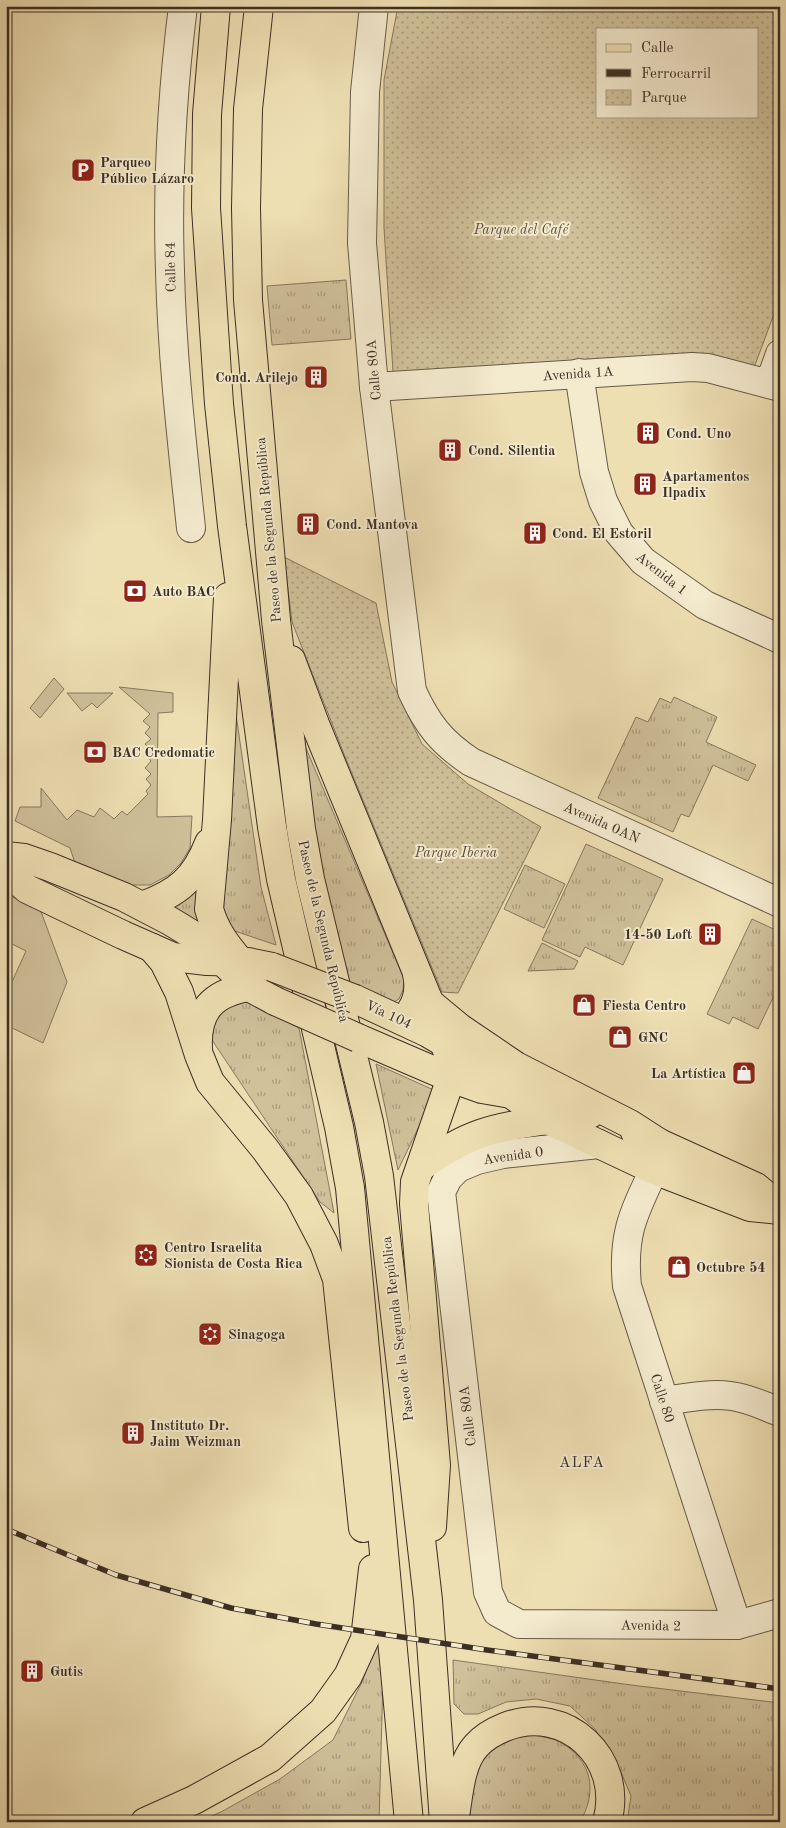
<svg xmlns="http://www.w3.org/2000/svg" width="786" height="1828" font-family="'Old Standard TT',serif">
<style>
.grass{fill:url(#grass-tufts);stroke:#867860}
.park{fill:url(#park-dots);stroke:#867860;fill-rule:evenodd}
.garden{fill:#d0c19b;stroke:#867860}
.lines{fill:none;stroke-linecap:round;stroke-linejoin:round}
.minor-casing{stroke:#685b48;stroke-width:30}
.major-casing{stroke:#3c2f24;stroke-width:30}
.highway-casing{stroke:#3c2f24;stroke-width:30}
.minor{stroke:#f4eace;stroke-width:28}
.major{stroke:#eedfb3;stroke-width:28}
.highway{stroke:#eedfb3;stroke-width:28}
.rail-casing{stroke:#3c2f24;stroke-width:5.5}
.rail{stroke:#f4eace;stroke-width:4;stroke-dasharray:11;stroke-linecap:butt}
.major-bridge-casing{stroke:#3c2f24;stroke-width:30;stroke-linecap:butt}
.major-bridge{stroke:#eedfb3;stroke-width:28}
.labels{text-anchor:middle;stroke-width:4;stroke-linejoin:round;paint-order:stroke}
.poi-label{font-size:14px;font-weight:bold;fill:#3c2f24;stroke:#f4eace;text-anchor:start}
.park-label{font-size:14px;font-style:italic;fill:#5a4c3c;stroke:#f4eace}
.street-label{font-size:14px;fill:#3c2f24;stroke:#f4eace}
.neighbourhood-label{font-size:15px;letter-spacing:1px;fill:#3c2f24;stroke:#f4eace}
</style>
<defs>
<pattern id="grass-tufts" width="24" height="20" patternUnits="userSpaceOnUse" patternTransform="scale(1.25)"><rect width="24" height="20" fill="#d0c19b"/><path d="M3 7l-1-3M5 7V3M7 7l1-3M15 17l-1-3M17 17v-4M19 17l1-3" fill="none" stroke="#aa9d7e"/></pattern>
<pattern id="park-dots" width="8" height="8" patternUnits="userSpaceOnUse" patternTransform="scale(1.25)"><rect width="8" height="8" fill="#d0c19b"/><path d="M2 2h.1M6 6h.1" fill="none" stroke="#aa9d7e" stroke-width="1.8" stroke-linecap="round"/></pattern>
</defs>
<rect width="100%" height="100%" fill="#eedfb3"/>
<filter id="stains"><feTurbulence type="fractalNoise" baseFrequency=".004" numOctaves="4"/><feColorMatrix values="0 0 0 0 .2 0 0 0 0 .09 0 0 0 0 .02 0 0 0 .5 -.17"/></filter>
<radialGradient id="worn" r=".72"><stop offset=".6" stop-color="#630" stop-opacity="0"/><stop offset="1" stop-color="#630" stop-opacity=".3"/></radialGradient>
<g class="grass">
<polygon points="346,280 351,339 272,345 267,286"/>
<polygon points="231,680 261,887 276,945 223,927"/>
<polygon points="674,697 717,717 706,742 756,765 748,781 713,765 689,817 681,814 673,832 598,798 636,717 648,722 660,698 671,703"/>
<polygon points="297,727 404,979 403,990 399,999 392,1003 344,980 315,874"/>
<polygon points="586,844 663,879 623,965 585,947 580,957 542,940"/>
<polygon points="525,865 565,884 544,928 504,909"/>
<polygon points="204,878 201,923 157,906"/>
<polygon points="752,919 780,932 780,983 758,1029 733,1017 729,1024 707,1014"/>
<polygon points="542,943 578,961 574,969 528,971"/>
<polygon points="239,997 299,1028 334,1213 320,1202 212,1040 212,1022 217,1009"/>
<polygon points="376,1064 436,1091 398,1170"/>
<polygon points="380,1643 384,1646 379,1822 197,1822 221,1812 280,1779 333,1740 363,1680 371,1652 375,1645"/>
<polygon points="453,1660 631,1685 780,1703 780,1822 627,1822 631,1796 618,1765 595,1729 570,1706 536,1699 506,1702 478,1714 464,1714 454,1704"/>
<path d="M534,1735C542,1737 553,1738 560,1742C592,1760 598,1791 580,1822H471L469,1796L483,1756L504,1738Z"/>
</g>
<g class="park">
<path d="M398,6H764L780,16V298L752,373L694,355L393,372L384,228V80ZM597,29H757V116H597Z"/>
<polygon points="284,557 376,603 392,682 422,744 468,784 541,827 458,993 442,992 346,759 292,622"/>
</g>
<g class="garden">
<polygon points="54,678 64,689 40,718 30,708"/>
<polygon points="119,687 173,693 173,712 158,713 157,817 192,816 190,848 181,863 169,875 150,885 124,885 75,863 70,848 15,821 20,807 41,807 41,788 67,820 77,810 94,817 100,808 114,819 122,811 127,815 148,794 146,791 151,785 146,779 151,774 145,768 151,761 146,755 151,750 145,744 151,739 145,733 150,727 143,721 150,714"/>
<polygon points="67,693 113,693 97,708 92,703 82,711"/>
<polygon points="6,894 40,909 67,982 43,1043 6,1025 6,995 26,951 6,941"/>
</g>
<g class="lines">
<g class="minor-casing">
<g id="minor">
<path d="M183,6C172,94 167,183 170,271C172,357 182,443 191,528"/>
<path d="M374,6L365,92L362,243L374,387L412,691C427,724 441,742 471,762L780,903"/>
<polyline points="579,373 594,472 603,501 619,533 643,561 705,605 780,639"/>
<polyline points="767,383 774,371 780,354"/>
<polyline points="374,387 692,367 708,368 780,387"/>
<polyline points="599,1144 503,1154 477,1160 458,1168 448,1178 441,1192 488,1592 497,1612 519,1624 737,1625 780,1613"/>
<path d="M654,1170C633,1214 622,1235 627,1286L737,1625"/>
<path d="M664,1401C686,1398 709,1393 731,1396C748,1398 764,1406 780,1412"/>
</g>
</g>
<g class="major-casing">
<g id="major">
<polyline points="6,856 24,858 50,867 124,897 170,921 193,935 210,949 249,987 275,1001"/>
<polyline points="6,870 27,889 123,935 173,957 207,961 248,962 272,967"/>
<polyline points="355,999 428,1033 465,1055 491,1075 511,1094 548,1120 654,1170 750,1207 780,1210"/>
<polyline points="358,1038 451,1078 482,1089 511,1094 533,1096 569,1105 590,1114"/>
<polyline points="635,1132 756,1187 780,1207"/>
</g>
</g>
<g class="highway-casing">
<g id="highway">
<polyline points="216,6 207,114 206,208 219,404 232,526 272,827 281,879 339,1127 350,1188 409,1822"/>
<polyline points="259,6 248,109 246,208 248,300 276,620 301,829 310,879 369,1122 379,1176 428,1600 444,1822"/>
<path d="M228,597L217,820L209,909C215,930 226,945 240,961"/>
<polyline points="291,660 315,724 430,1004 449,1056 451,1067 451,1078 415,1182 414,1204 436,1465 432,1527"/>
<path d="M142,906C178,893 195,879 209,843"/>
<polyline points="152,948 164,962 179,992 199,1055 210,1082 265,1149 299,1196 324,1244 337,1279 363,1528"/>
<polyline points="431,1004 460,1028 516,1066 630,1124 658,1142"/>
<path d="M404,1020C416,1006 421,993 417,974"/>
<path d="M198,1049C196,1010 213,993 249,987"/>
<path d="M421,1167C466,1134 493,1127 548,1120"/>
<polyline points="145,1822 194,1800 270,1758 323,1711 348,1676 365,1639 373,1569"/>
<path d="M454,1822C459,1797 459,1765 476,1746C483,1738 495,1731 505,1727C566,1703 625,1759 607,1822"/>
</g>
</g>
<use href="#minor" class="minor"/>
<use href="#major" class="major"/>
<use href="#highway" class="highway"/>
<g class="rail-casing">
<polyline id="rail" points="6,1529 116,1575 231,1608 316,1624 487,1650 780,1689"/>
</g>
<use href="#rail" class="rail"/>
<g class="major-bridge-casing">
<g id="major-bridge">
<polyline points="272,967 355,999"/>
<polyline points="275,1001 358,1038"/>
</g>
</g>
<use href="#major-bridge" class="major-bridge"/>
</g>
<defs>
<g id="parking-square" transform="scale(1.25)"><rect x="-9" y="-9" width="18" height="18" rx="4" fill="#8f2418" stroke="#f4eace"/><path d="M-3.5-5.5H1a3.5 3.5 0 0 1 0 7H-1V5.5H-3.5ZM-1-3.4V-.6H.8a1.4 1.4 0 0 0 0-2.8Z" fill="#fff"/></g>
<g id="building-square" transform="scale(1.25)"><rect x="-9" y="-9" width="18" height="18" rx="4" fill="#8f2418" stroke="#f4eace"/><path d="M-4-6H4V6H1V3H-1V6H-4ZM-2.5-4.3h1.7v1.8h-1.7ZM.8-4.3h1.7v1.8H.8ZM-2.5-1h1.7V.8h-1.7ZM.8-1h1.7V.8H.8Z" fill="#fff"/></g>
<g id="bank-square" transform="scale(1.25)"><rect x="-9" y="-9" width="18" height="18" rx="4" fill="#8f2418" stroke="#f4eace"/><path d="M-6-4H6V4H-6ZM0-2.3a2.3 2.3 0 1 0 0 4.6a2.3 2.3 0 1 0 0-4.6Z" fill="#fff"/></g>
<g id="shop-square" transform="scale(1.25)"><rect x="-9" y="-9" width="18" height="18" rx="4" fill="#8f2418" stroke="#f4eace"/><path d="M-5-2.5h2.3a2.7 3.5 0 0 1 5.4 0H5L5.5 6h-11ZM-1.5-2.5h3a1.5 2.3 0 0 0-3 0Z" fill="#fff"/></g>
<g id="synagogue-square" transform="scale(1.25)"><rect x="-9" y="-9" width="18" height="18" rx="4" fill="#8f2418" stroke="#f4eace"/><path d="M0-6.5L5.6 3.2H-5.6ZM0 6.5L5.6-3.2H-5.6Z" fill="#fff"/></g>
</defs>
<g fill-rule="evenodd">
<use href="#parking-square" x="83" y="170"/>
<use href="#building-square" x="316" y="377"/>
<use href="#building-square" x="648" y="433"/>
<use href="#building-square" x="450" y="450"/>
<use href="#building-square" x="645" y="484"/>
<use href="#building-square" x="308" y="524"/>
<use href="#building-square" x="535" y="533"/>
<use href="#bank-square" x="135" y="591"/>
<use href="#bank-square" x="95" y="752"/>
<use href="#building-square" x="710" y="934"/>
<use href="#shop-square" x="584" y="1005"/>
<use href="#shop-square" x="620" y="1037"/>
<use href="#shop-square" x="744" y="1073"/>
<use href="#synagogue-square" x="146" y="1255"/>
<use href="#shop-square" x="679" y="1267"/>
<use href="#synagogue-square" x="210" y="1334"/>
<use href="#building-square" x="133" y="1433"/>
<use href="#building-square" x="32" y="1671"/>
</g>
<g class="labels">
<g class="poi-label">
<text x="100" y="167">Parqueo<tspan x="100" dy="16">Público Lázaro</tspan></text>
<text x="298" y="382" text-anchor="end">Cond. Arilejo</text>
<text x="666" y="438">Cond. Uno</text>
<text x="468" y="455">Cond. Silentia</text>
<text x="662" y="481">Apartamentos<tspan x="662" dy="16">Ilpadix</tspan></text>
<text x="326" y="529">Cond. Mantova</text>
<text x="552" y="538">Cond. El Estoril</text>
<text x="152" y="596">Auto BAC</text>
<text x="112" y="757">BAC Credomatic</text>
<text x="692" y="939" text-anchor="end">14-50 Loft</text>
<text x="602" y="1010">Fiesta Centro</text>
<text x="638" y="1042">GNC</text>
<text x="726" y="1078" text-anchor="end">La Artística</text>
<text x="164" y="1252">Centro Israelita<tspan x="164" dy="16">Sionista de Costa Rica</tspan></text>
<text x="696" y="1272">Octubre 54</text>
<text x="228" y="1339">Sinagoga</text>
<text x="150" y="1430">Instituto Dr.<tspan x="150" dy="16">Jaim Weizman</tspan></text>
<text x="50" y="1676">Gutis</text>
</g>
<g class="park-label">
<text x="521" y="234">Parque del Café</text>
<text x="456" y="857">Parque Iberia</text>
</g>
<g class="street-label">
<text transform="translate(170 267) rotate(-91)" y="5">Calle 84</text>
<text transform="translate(373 370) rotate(-95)" y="5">Calle 80A</text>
<text transform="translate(578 373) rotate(-4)" y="5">Avenida 1A</text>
<text transform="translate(268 530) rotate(-95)" y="5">Paseo de la Segunda República</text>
<text transform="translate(662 573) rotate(38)" y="5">Avenida 1</text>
<text transform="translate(602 822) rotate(24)" y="5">Avenida 0AN</text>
<text transform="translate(324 931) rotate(77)" y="5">Paseo de la Segunda República</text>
<text transform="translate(389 1014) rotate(25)" y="5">Vía 104</text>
<text transform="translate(513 1155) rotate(-8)" y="5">Avenida 0</text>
<text transform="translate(397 1329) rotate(-97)" y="5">Paseo de la Segunda República</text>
<text transform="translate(663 1398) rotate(72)" y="5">Calle 80</text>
<text transform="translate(467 1416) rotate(-97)" y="5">Calle 80A</text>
<text transform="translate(651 1625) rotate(1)" y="5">Avenida 2</text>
</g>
<g class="neighbourhood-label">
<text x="582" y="1467">ALFA</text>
</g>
</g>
<rect width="786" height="1828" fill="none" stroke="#eedfb3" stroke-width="25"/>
<rect x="8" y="8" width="771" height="1813" fill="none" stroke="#3c2f24" stroke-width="2.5"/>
<rect x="12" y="12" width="761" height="1803" fill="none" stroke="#3c2f24"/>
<rect x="596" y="28" width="162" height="90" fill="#f4eace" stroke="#aa9f8a"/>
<rect x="606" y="44" width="25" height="8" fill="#eedfb3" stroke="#aa9f8a"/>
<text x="641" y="52" font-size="15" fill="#3c2f24">Calle</text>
<rect x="606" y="69" width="25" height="8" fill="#3c2f24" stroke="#aa9f8a"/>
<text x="641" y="78" font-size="15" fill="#3c2f24">Ferrocarril</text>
<rect x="606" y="90" width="25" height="15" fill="url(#park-dots)" stroke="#aa9f8a"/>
<text x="641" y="102" font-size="15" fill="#3c2f24">Parque</text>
<rect width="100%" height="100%" filter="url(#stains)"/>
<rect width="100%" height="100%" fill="url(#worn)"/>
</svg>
